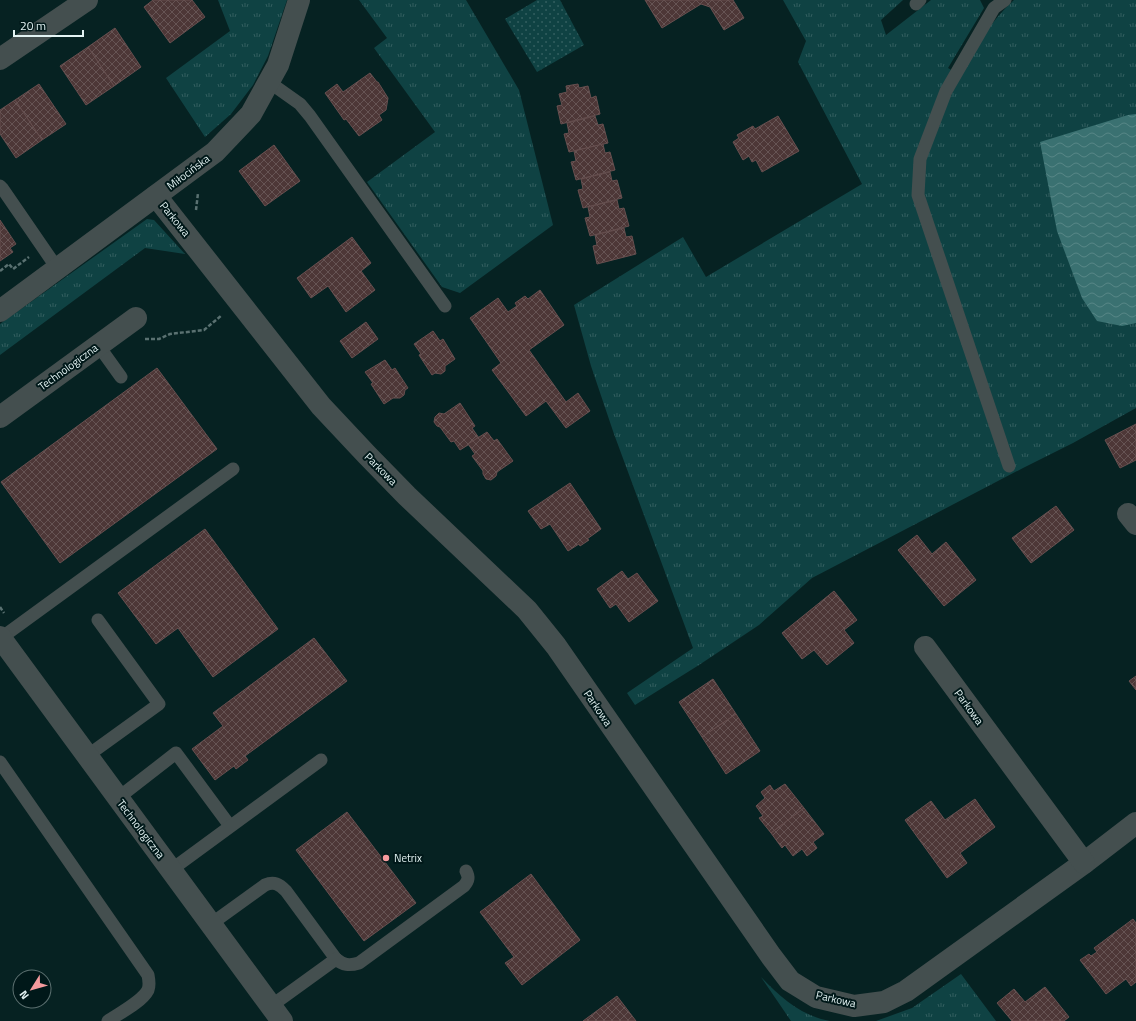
<svg xmlns="http://www.w3.org/2000/svg" width="1136" height="1021" font-family="'Titillium Web',sans-serif">
<style>
.grass{fill:url(#grass-tufts)}
.park{fill:url(#park-dots)}
.water{fill:url(#water-waves)}
.building{fill:url(#building-cross-hatch);stroke:#674f4f}
.lines{fill:none;stroke-linecap:round;stroke-linejoin:round}
.path{stroke:#5a7171;stroke-width:2.5;stroke-dasharray:4 2;stroke-linecap:butt}
.lane{stroke:#444f4f;stroke-width:13}
.street{stroke:#444f4f;stroke-width:22}
.poi-dot{fill:#f59b9e;stroke:#001819;stroke-width:1.5}
.labels{text-anchor:middle;stroke-width:4;stroke-linejoin:round;paint-order:stroke}
.street-label{font-size:11px;fill:#e3f3f3;stroke:#001819}
.poi-label{font-size:11px;fill:#e3f3f3;stroke:#001819;text-anchor:start}
</style>
<defs>
<pattern id="grass-tufts" width="24" height="20" patternUnits="userSpaceOnUse"><rect width="24" height="20" fill="#0f4243"/><path d="M3 7l-1-3M5 7V3M7 7l1-3M15 17l-1-3M17 17v-4M19 17l1-3" fill="none" stroke="#325e5f"/></pattern>
<pattern id="park-dots" width="8" height="8" patternUnits="userSpaceOnUse"><rect width="8" height="8" fill="#0f4243"/><path d="M2 2h.1M6 6h.1" fill="none" stroke="#325e5f" stroke-width="1.8" stroke-linecap="round"/></pattern>
<pattern id="water-waves" width="16" height="10" patternUnits="userSpaceOnUse"><rect width="16" height="10" fill="#3a7171"/><path d="M0 5q4-4 8 0t8 0" fill="none" stroke="#568686"/></pattern>
<pattern id="building-cross-hatch" width="8" height="8" patternUnits="userSpaceOnUse"><rect width="8" height="8" fill="#4d3737"/><path d="M0 0l8 8M0 8l8-8" fill="none" stroke="#665454"/></pattern>
</defs>
<rect width="100%" height="100%" fill="#062222"/>
<g class="grass">
<polygon points="218,0 287,0 268,56 253,85 231,114 205,137 166,78 230,31"/>
<polygon points="359,0 466,0 519,90 553,225 460,293 442,287 367,182 435,132 374,48 387,38"/>
<path d="M783,0H903L881,20L886,35L931,0H980L984,8L948,68L958,74C975,49 991,20 1014,0H1136V408L1073,443L1023,468L812,578L759,625L699,665L635,705L627,693L693,648L614,434L591,366L574,305L683,237L706,277L862,184L798,62L806,41Z"/>
<polygon points="147,219 154,220 185,254 145,248 0,355 0,324"/>
<polygon points="961,974 996,1021 876,1021 912,1008"/>
<path d="M761,977C780,997 801,1016 830,1021H791Z"/>
</g>
<polygon class="park" points="537,0 560,0 584,45 537,72 505,19"/>
<polygon class="water" points="1136,114 1136,323 1122,326 1097,321 1082,298 1057,231 1040,142 1128,115"/>
<g class="building">
<polygon points="153,0 192,0 205,17 170,43 144,7"/>
<polygon points="645,0 733,0 744,18 724,30 710,7 701,4 662,28"/>
<polygon points="115,28 141,67 114,86 88,47"/>
<polygon points="88,47 114,86 86,105 60,66"/>
<polygon points="370,73 377,82 378,82 388,98 386,110 379,115 382,120 359,136 346,119 344,120 325,93 337,84 343,92"/>
<polygon points="39,84 66,124 42,140 15,100"/>
<polygon points="578,84 579,88 588,86 591,98 596,96 600,114 561,124 557,106 562,105 559,94 567,92 566,86"/>
<polygon points="15,100 42,140 16,158 0,134 0,110"/>
<polygon points="595,116 598,125 603,124 608,143 569,152 564,134 569,133 567,123"/>
<polygon points="778,116 799,151 762,172 756,160 752,162 749,156 743,160 733,142 739,138 737,135 753,126 755,129"/>
<polygon points="603,144 605,153 610,152 615,170 576,180 571,162 576,161 574,151"/>
<polygon points="274,145 300,181 265,206 239,171"/>
<polygon points="610,172 612,181 617,180 622,198 583,208 578,190 583,189 581,179"/>
<polygon points="617,200 619,209 624,208 629,226 590,236 585,218 590,217 588,207"/>
<polygon points="0,220 16,244 10,248 13,252 0,261"/>
<polygon points="624,228 626,237 632,236 636,254 597,264 593,246 597,245 595,235"/>
<polygon points="352,237 371,263 361,271 375,290 346,312 328,286 311,298 297,278"/>
<polygon points="540,290 564,325 529,350 566,402 578,393 590,411 566,428 546,401 526,416 492,370 501,363 470,318 498,298 508,312 517,306 515,303 525,296 528,299"/>
<polygon points="366,322 378,339 352,358 340,341"/>
<polygon points="433,331 440,341 443,339 455,359 445,366 445,371 441,374 435,373 432,375 419,355 421,354 414,344"/>
<polygon points="385,360 392,370 395,368 408,388 405,390 404,395 400,398 393,398 384,404 371,384 373,383 365,372"/>
<polygon points="157,368 217,449 60,563 1,482"/>
<polygon points="460,403 475,426 472,428 479,438 460,450 454,441 451,442 440,427 437,426 434,422 435,417 439,413 444,414"/>
<polygon points="1136,424 1136,460 1120,468 1105,440"/>
<polygon points="487,432 494,441 497,439 513,461 497,472 496,476 491,480 486,479 483,474 483,471 472,456 475,454 468,444"/>
<polygon points="570,483 601,529 587,539 589,540 580,546 579,544 568,551 550,524 541,529 528,511"/>
<polygon points="1056,506 1074,530 1031,563 1012,538"/>
<polygon points="205,529 278,629 213,677 178,628 156,644 118,593"/>
<polygon points="917,535 932,554 946,542 976,580 944,606 898,550"/>
<polygon points="622,571 628,579 637,573 658,601 629,622 616,604 610,608 597,589"/>
<polygon points="834,591 857,620 844,630 854,643 827,665 814,650 802,659 782,633"/>
<polygon points="314,638 347,681 245,756 248,760 236,769 234,766 215,780 192,749 223,726 213,713"/>
<polygon points="1136,676 1136,690 1129,681"/>
<polygon points="713,679 736,714 702,737 679,702"/>
<polygon points="736,714 760,751 726,774 702,737"/>
<polygon points="785,784 804,808 771,833 759,818 763,816 756,806 765,798 761,792 770,785 774,791"/>
<polygon points="975,799 995,827 960,853 967,863 947,878 905,820 931,801 945,820"/>
<polygon points="804,808 824,834 813,842 817,848 807,856 802,849 793,856 785,845 782,848 771,833"/>
<polygon points="347,812 416,903 364,941 296,850"/>
<polygon points="531,874 580,940 522,985 505,963 514,957 480,912"/>
<polygon points="1133,919 1136,923 1136,982 1131,986 1126,979 1106,994 1080,960 1089,954 1091,956 1097,952 1094,948"/>
<polygon points="1045,987 1069,1017 1064,1021 1012,1021 997,1003 1014,989 1025,1002"/>
<polygon points="617,996 636,1021 583,1021"/>
</g>
<g class="lines">
<g class="path">
<polyline points="196,210 198,193"/>
<polyline points="0,271 9,264 13,269 29,257"/>
<polyline points="145,339 159,339 170,334 204,330 222,315"/>
<polyline points="0,607 4,613"/>
</g>
<g class="lane">
<polyline points="1005,0 994,8 946,91 920,159 918,195 1009,466"/>
<polyline points="916,4 920,0"/>
<polyline points="269,82 300,104 310,116 445,306"/>
<polyline points="0,186 2,188 57,268"/>
<polyline points="98,345 121,377"/>
<polyline points="1,638 233,469"/>
<polyline points="87,756 159,704 98,620"/>
<path d="M0,762L148,975C149,980 150,985 148,990C142,1002 118,1014 108,1021"/>
<polyline points="118,798 176,753 230,826"/>
<polyline points="171,870 321,760"/>
<path d="M211,924L265,885C274,881 279,884 286,891L336,959"/>
<path d="M271,1006L336,959C343,965 349,966 359,963L464,886C469,880 469,877 466,871"/>
</g>
<g class="street">
<polyline points="0,59 87,0"/>
<polyline points="156,196 321,406 367,455 407,496 527,610 556,646 771,956 790,981 816,997 854,1006 884,1002 906,991 1084,863 1136,823"/>
<polyline points="0,311 215,152 251,114 278,65 299,0"/>
<polyline points="0,417 136,318"/>
<polyline points="1128,514 1136,524"/>
<polyline points="0,637 282,1021"/>
<polyline points="925,647 1084,863"/>
</g>
</g>
<circle class="poi-dot" cx="386" cy="858" r="4"/>
<g class="labels">
<g class="street-label">
<text transform="translate(188 172) rotate(-37)" y="4">Miłocińska</text>
<text transform="translate(175 219) rotate(51)" y="4">Parkowa</text>
<text transform="translate(68 367) rotate(-36)" y="4">Technologiczna</text>
<text transform="translate(381 469) rotate(45)" y="4">Parkowa</text>
<text transform="translate(969 707) rotate(54)" y="4">Parkowa</text>
<text transform="translate(598 708) rotate(56)" y="4">Parkowa</text>
<text transform="translate(141 829) rotate(53)" y="4">Technologiczna</text>
<text transform="translate(836 999) rotate(13)" y="4">Parkowa</text>
</g>
<g class="poi-label">
<text x="394" y="862">Netrix</text>
</g>
</g>
<g transform="translate(32 989) rotate(233)"><circle r="19" fill="#001819" stroke="#5b7070"/>
<path d="M0-3L7 15L0 10L-7 15Z" fill="#f59b9e"/>
<text y="-6" font-size="11" font-weight="bold" text-anchor="middle" fill="#e3f3f3">N</text>
</g>
<path d="M14 30v6h69v-6" fill="none" stroke="#e3f3f3" stroke-width="2"/>
<text x="20" y="30" font-size="12" fill="#e3f3f3" stroke="#001819" stroke-width="3" paint-order="stroke">20 m</text>
</svg>
